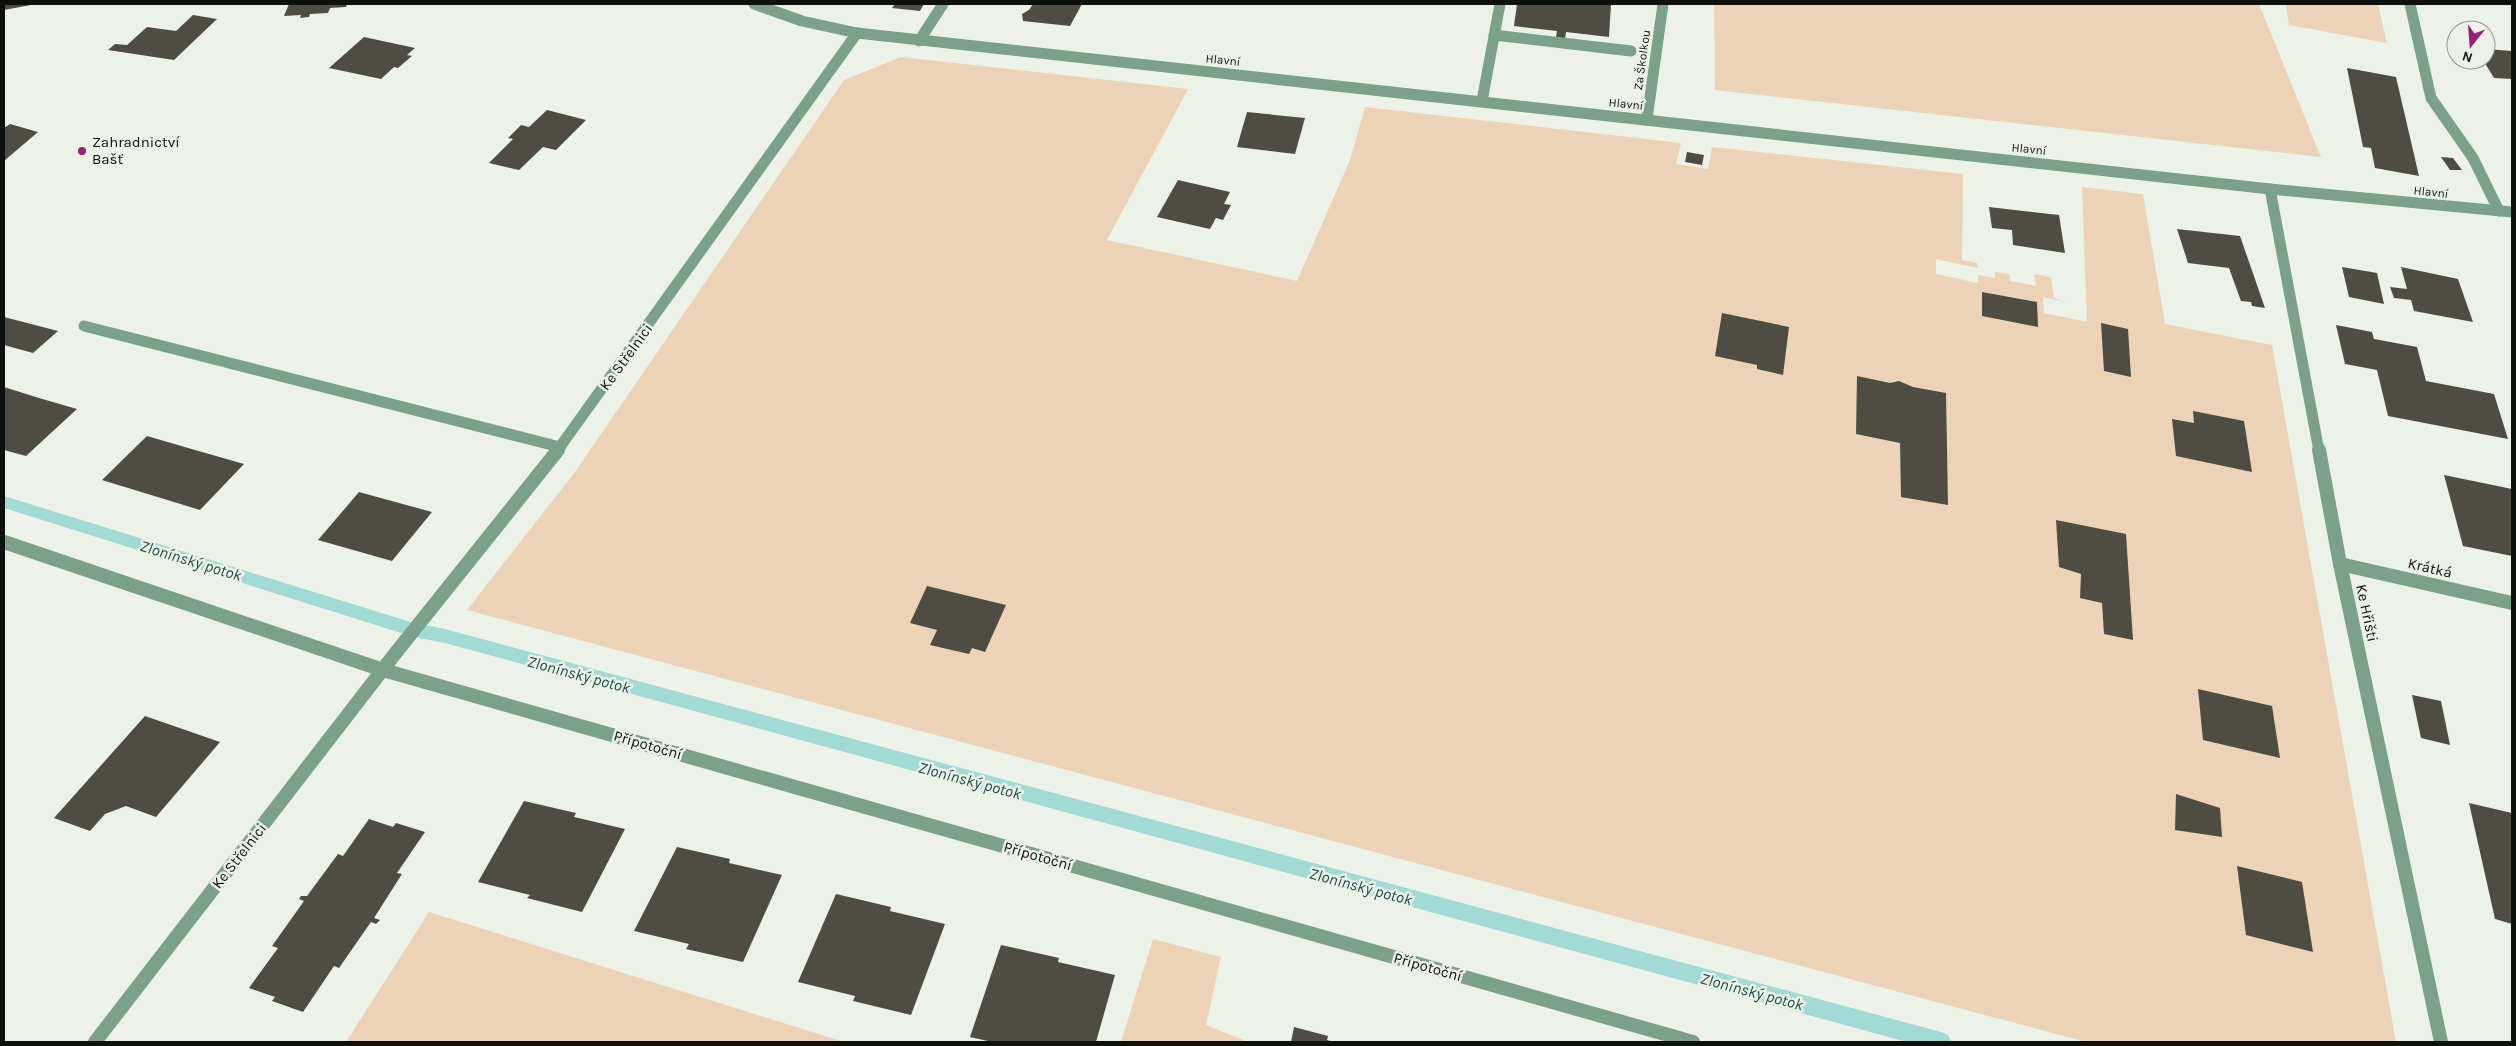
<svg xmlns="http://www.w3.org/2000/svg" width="2516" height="1046" font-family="Karla,sans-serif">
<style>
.green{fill:#ecd3b8}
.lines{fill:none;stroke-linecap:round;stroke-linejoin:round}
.stream{fill:#a2dbd5;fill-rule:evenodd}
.building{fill:#4f4d43}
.minor-far1{stroke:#7ba18b;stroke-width:11}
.minor{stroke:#7ba18b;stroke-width:14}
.poi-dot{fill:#981e77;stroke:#ecf2e7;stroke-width:2}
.labels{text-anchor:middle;stroke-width:5;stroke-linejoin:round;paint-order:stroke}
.far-street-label{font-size:12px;fill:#0e100c;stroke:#ecf2e7}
.poi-label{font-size:15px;fill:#0e100c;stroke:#ecf2e7;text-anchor:start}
.street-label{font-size:15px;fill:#0e100c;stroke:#ecf2e7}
.water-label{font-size:16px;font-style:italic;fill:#1a4c48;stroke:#ecf2e7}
</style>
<rect width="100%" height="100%" fill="#ecf2e7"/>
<g class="green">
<polygon points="1714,4 2259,4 2321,157 1715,90"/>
<polygon points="2286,4 2378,4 2387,43 2289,25"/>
<polygon points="901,57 1188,89 1107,240 1297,281 1350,160 1365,107 1681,143 1676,164 1708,169 1712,147 1963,174 1962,260 1977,263 1978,268 1936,259 1936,274 1978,283 1978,275 1995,278 1995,272 2010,274 2010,281 2036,286 2034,274 2051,277 2054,298 2070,303 2043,297 2044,313 2087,322 2082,187 2143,194 2165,324 2272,345 2396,1042 2086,1042 467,610 575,472 844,80"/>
<polygon points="429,912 844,1042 346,1042"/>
<polygon points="1153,939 1221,957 1206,1025 1248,1042 1121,1042"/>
</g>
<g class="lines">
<polygon class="stream" points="4,496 414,623 445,629 1941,1032 1948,1035 1951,1042 1907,1042 445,643 414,637 4,508"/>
</g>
<g class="building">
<polygon points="4,4 31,4 31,5 4,10"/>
<polygon points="289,4 347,4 346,7 330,8 328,13 310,14 309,17 300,18 301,15 284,16"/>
<polygon points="895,4 924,4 920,11 892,8"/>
<polygon points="1033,4 1082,4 1070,26 1023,21 1022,14 1029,10"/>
<polygon points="1517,4 1611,4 1609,37 1566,32 1565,39 1556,37 1557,31 1514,26"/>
<polygon points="193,15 217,19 174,60 108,50 115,44 127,45 147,27 176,31"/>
<polygon points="364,37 415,48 407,55 412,56 398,68 394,67 381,79 329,68"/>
<polygon points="2486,49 2512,51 2512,79 2494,78 2483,60 2486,60"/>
<polygon points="2347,68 2396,77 2419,176 2375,168 2371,148 2363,147"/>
<polygon points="547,110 586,120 556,150 543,147 519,170 489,163 513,139 508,138 521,125 529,127"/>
<polygon points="1247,112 1305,118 1295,154 1237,147"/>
<polygon points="10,124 38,132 4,161 4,128"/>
<polygon points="1687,152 1704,155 1702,165 1685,162"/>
<polygon points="2441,157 2453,158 2462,170 2450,170"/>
<polygon points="1178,180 1230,192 1224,204 1231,205 1223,220 1216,218 1210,229 1157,217"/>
<polygon points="1989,207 2059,215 2065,253 2013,245 2012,230 1992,228"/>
<polygon points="2177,229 2240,236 2265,308 2252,306 2251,302 2241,301 2229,268 2188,263"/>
<polygon points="2342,267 2377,273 2384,304 2349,297"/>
<polygon points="2401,267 2458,279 2473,322 2414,311 2411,300 2394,298 2390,287 2407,289"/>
<polygon points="1982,292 2037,302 2038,327 1982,316"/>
<polygon points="1722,313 1789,327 1783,375 1757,369 1757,365 1715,356"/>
<polygon points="4,317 58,331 33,353 4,345"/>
<polygon points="2101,323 2128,329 2131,377 2104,371"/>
<polygon points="2336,325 2372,332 2374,339 2417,347 2426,381 2494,394 2508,439 2388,416 2377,370 2345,364"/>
<polygon points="1857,376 1890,383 1899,381 1913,387 1946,393 1948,505 1901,497 1900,443 1856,434"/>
<polygon points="4,387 39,398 77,409 26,456 4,450"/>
<polygon points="2193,411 2244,421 2252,472 2176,456 2172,419 2194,423"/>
<polygon points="147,436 195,450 244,464 200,510 102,480"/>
<polygon points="2444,475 2512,489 2512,556 2463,546"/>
<polygon points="359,492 432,512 392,561 318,540"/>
<polygon points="2056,520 2126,534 2133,640 2104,634 2102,603 2080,598 2081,574 2059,567"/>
<polygon points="927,586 1006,605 985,652 972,648 969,654 930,645 937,630 910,623"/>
<polygon points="2198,689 2272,706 2280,758 2203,740"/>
<polygon points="2412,695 2441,701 2450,745 2421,738"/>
<polygon points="145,716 220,742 156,817 126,806 105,814 90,831 54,818"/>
<polygon points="2176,794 2220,808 2222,837 2175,830"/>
<polygon points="524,801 576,813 574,817 625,829 582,912 527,898 530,895 478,882"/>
<polygon points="2469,803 2512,813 2512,924 2495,919"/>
<polygon points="369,819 393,827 396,823 425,832 397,873 402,874 374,918 380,920 376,924 371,922 339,968 334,966 303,1012 272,1001 275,997 249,988 278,948 272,946 304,901 299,899 301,896 307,896 338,854 343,856"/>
<polygon points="677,847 730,859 729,863 782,875 743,962 686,949 689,944 634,931"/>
<polygon points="2237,866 2302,882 2313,952 2246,935"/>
<polygon points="836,894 891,907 890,911 945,924 911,1015 853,1001 855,996 798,982"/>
<polygon points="1001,945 1059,958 1058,962 1115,975 1096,1042 992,1042 970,1037"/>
<polygon points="1294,1027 1328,1036 1327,1040 1334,1042 1291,1042"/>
</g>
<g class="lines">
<g class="minor-far1">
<polyline points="754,4 802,21 857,33 2270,189 2512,212"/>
<polyline points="2410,4 2431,98 2473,158 2499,211"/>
<polyline points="1494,35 1631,51"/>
<polyline points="919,41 943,4"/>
<polyline points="1482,101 1500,4"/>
<polyline points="1647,119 1663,4"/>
<polyline points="2270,189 2319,451"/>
<polyline points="84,326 560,447"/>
<polyline points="557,451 857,33"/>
</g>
<g class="minor">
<polyline points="2319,450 2340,564 2441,1042"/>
<polyline points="4,542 383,670 1693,1042"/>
<polyline points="2340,564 2512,603"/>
<polyline points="95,1042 394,655 558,450"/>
</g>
</g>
<circle class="poi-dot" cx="82" cy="151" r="5"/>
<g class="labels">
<g class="far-street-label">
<text transform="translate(1223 60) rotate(6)" y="4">Hlavní</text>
<text transform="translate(1642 60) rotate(-82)" y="4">Za Školkou</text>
<text transform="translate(1626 104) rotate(6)" y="4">Hlavní</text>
<text transform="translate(2029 149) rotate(6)" y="4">Hlavní</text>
<text transform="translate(2431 192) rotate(6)" y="4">Hlavní</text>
</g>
<g class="poi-label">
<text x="92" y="147">Zahradnictví<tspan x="92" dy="17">Bašť</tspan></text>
</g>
<g class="street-label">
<text transform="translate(626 357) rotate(-54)" y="5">Ke Střelnici</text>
<text transform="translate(2430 568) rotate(13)" y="5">Krátká</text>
<text transform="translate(2367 613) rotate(78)" y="5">Ke Hřišti</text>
<text transform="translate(648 745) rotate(16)" y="5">Přípotoční</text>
<text transform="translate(239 856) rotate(-52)" y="5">Ke Střelnici</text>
<text transform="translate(1038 856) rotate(16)" y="5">Přípotoční</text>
<text transform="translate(1428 967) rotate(16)" y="5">Přípotoční</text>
</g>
<g class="water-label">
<text transform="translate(191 560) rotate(17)" y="6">Zlonínský potok</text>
<text transform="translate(579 674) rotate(15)" y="6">Zlonínský potok</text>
<text transform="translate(970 780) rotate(15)" y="6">Zlonínský potok</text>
<text transform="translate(1361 886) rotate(15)" y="6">Zlonínský potok</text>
<text transform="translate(1752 991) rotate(15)" y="6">Zlonínský potok</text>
</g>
</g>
<rect width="2516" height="1046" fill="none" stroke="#0e100c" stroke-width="10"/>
<g transform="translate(2471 45) rotate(197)"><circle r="24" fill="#ecf2e7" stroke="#93988f"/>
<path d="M0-4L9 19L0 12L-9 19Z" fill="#981e77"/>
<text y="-8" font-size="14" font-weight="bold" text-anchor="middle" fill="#0e100c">N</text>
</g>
</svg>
